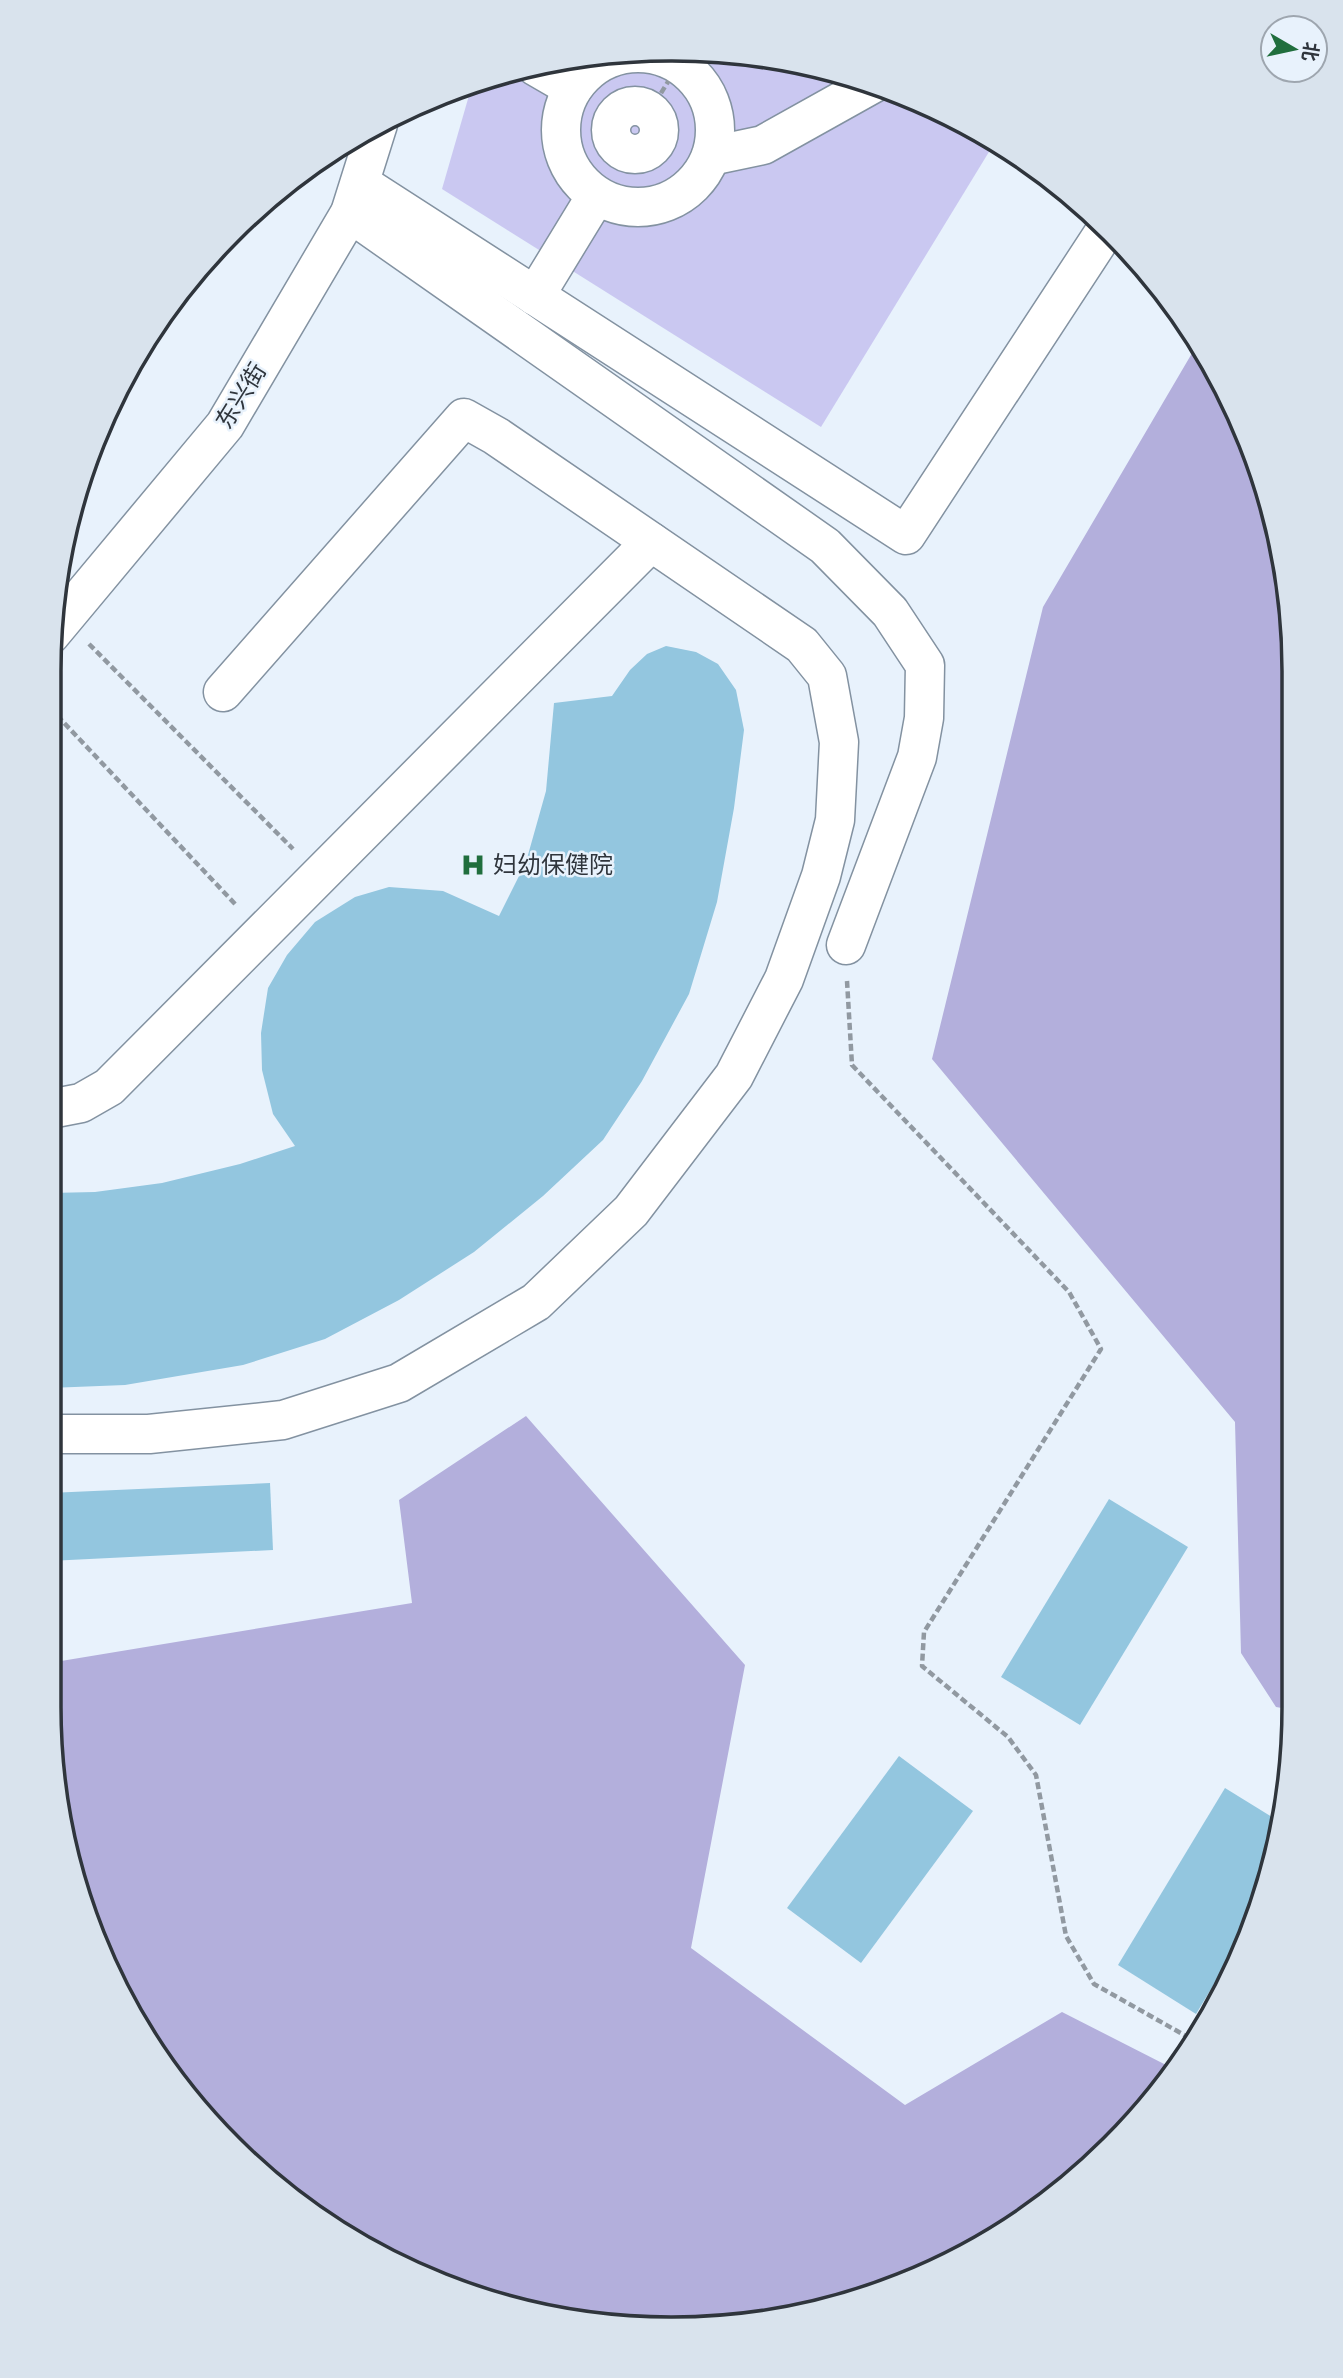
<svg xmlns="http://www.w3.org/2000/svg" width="1343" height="2378" font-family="Helvetica,'Noto Sans SC',sans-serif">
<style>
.green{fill:#cac8f1}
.forest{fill:#b3afdc}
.building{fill:#93c6df}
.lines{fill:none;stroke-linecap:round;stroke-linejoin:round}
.minor-casing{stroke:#8392a1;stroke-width:41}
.path{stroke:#9199a1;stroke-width:4.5;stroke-dasharray:7 3.5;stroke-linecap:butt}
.minor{stroke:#fff;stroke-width:38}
.labels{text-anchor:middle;stroke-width:5;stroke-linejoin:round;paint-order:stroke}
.street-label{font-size:24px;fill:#2f353c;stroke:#e8f2fc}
.poi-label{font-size:24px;fill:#2f353c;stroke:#e8f2fc;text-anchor:start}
.rim{fill:none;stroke:#2f353c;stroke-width:3.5}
</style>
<rect width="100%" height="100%" fill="#e8f2fc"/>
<polygon class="green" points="631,50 753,54 872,82 983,133 995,142 821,427 442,189 472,85 511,70"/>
<g class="forest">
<polygon points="1198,343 1261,471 1289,591 1293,1710 1276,1707 1241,1653 1235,1422 932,1059 1043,607"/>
<polygon points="526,1416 745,1665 691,1948 905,2105 1062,2012 1170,2067 1082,2175 909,2282 712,2328 510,2308 325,2224 177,2085 82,1906 49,1707 49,1663 412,1603 399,1500"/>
</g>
<g class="building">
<polygon points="666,646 696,652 718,664 736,690 744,730 734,808 717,902 689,994 642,1081 603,1140 543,1196 474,1252 399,1300 325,1339 243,1365 125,1385 49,1388 50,1193 95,1192 162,1183 240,1164 295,1146 273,1114 262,1070 261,1033 268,988 287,955 315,922 355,897 389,887 443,891 499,916 526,862 546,791 554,703 612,696 630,670 647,654"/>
<polygon points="270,1483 273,1550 49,1561 49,1493"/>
<polygon points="1109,1499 1188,1547 1080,1725 1001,1677"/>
<polygon points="899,1756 973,1811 861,1963 787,1908"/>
<polygon points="1225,1788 1280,1822 1273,1868 1246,1931 1196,2014 1118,1965"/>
</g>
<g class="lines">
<g class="minor-casing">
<g id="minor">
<circle cx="638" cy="130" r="77"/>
<polyline points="535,66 573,88"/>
<circle cx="635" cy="130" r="24"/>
<polyline points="711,156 763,145 874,83"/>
<polyline points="360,183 906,535 1107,228"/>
<polyline points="350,213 825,546 890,612 925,665 924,718 917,757 846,945"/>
<polyline points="535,296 596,196"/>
<polyline points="50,635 225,425 350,213 378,124"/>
<polyline points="50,1109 81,1103 109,1087 651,542"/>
<polyline points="49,1434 149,1434 283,1420 399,1383 536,1302 631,1211 734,1076 784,979 821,876 835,820 839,742 827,676 802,645 496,436 464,418 223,692"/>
</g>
</g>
<g class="path">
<polyline points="604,106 617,114"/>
<polyline points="650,111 679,64"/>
<polyline points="656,141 673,151"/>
<polyline points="616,165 625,151"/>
<polyline points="89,644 293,849"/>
<polyline points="50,708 237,906"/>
<polyline points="847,981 852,1065 1069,1292 1101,1349 924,1632 922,1666 1008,1737 1036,1775 1066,1936 1094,1984 1193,2040"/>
</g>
<use href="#minor" class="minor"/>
</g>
<defs>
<g id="hospital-bare" transform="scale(1.89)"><path d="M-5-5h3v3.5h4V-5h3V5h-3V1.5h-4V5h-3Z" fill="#206e3d" stroke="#e8f2fc" stroke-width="2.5" paint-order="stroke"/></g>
</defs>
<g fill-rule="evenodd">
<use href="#hospital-bare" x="473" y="865"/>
</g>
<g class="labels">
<g class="street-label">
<text transform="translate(241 396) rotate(-58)" y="8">东兴街</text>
</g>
<g class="poi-label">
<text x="493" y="873">妇幼保健院</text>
</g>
</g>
<path d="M0 0H1343V2378H0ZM671 61H672A610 610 0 0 1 1282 671V1707A610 610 0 0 1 672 2317H671A610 610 0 0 1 61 1707V671A610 610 0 0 1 671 61Z" fill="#d9e3ed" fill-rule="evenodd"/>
<path class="rim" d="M671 61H672A610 610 0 0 1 1282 671V1707A610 610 0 0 1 672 2317H671A610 610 0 0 1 61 1707V671A610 610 0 0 1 671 61Z"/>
<g transform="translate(1294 49) rotate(99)"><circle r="33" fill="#e8f2fc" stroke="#9ea6af" stroke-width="2"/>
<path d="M0-5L12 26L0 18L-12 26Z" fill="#206e3d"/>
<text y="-10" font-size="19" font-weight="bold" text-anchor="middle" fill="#2f353c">北</text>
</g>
</svg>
